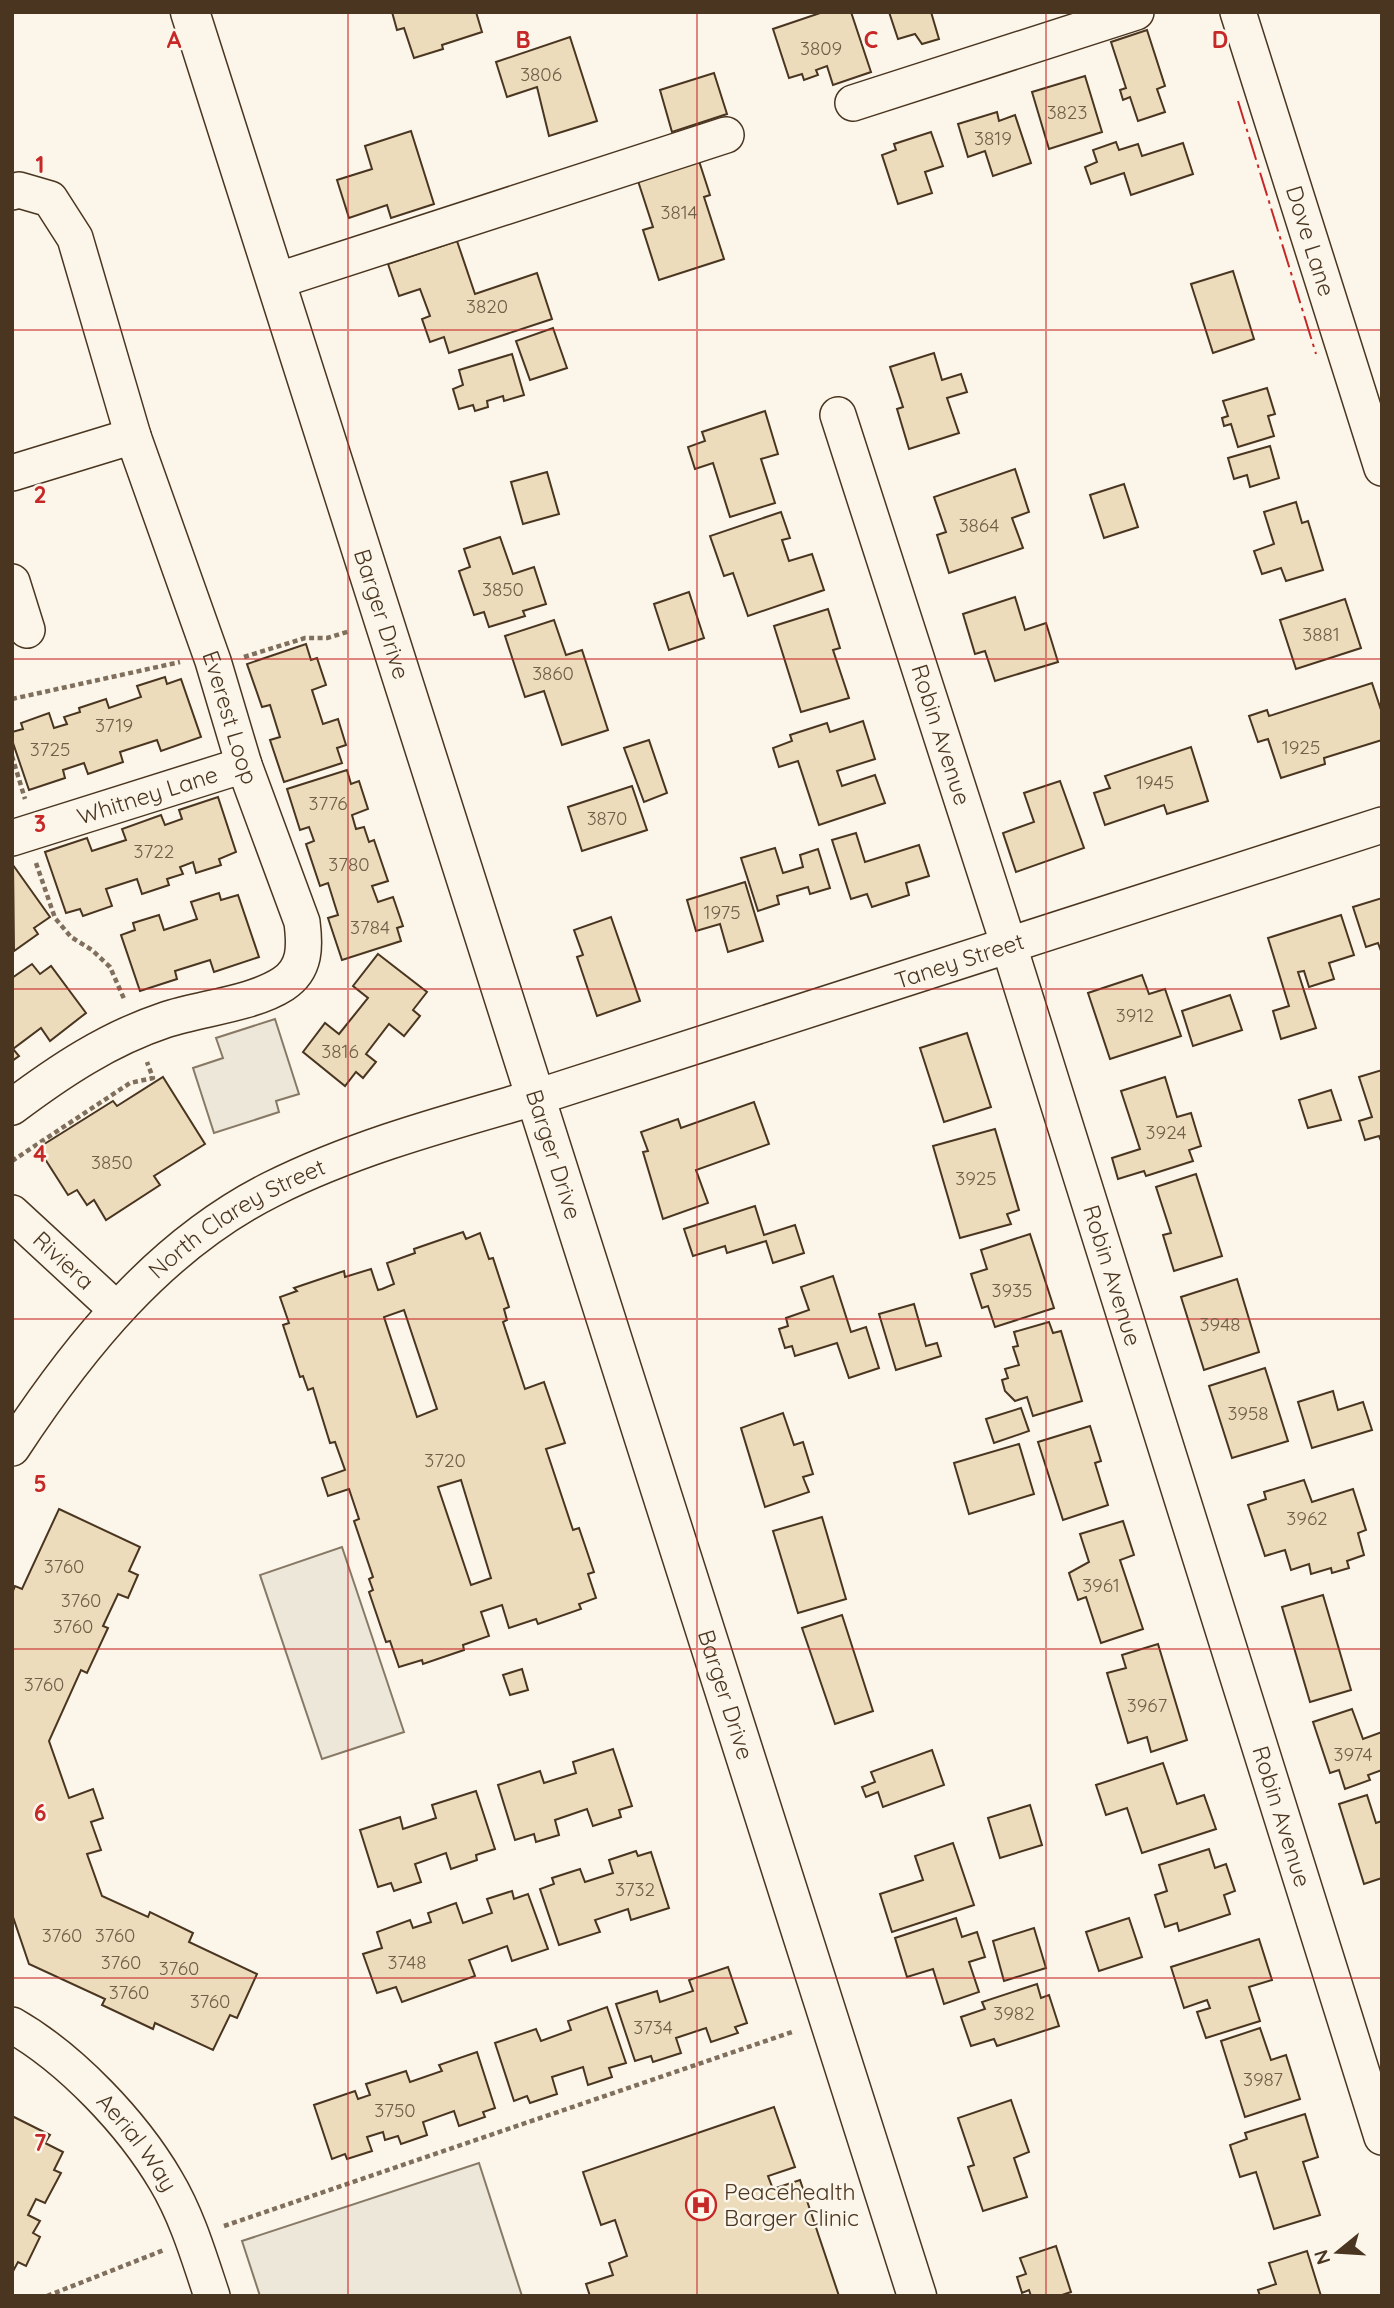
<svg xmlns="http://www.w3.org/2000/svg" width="1394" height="2308" font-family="Quicksand,sans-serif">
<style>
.parking{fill:#ede7d9;stroke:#887966;stroke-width:2}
.building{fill:#ecdcbc;stroke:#4a3520;stroke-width:2;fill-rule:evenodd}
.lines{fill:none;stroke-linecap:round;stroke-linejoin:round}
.minor-casing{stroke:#4a3520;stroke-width:38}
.major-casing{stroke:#4a3520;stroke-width:41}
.path{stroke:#7f6f5c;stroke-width:4.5;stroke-dasharray:5 3.5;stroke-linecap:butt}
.minor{stroke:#fbf6e9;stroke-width:35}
.major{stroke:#fbf6e9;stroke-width:38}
.power{stroke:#c62828;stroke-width:2;stroke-dasharray:24 5 3.5 5;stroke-linecap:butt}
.grid{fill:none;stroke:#c62828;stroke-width:2;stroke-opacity:0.55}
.labels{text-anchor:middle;stroke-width:5;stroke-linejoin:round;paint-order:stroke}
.number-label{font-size:19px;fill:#725f47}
.street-label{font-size:23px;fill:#4a3520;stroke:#fbf6e9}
.poi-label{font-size:23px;fill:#4a3520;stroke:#fbf6e9;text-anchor:start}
.grid-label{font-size:23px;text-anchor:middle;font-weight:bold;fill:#c62828;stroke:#fbf6e9;stroke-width:5;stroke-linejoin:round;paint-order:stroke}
</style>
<rect width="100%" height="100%" fill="#fbf6e9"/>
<g class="parking">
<polygon points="275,1019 299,1094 276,1101 279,1112 214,1133 193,1068 223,1058 216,1038"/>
<polygon points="342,1547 404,1732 322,1759 260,1575"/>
<polygon points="479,2163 522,2296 260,2296 242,2241"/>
</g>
<g class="building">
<polygon points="392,12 476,12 482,32 442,45 443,49 414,58 404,28 397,30"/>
<polygon points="823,12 851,12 871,72 833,85 827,66 816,70 818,75 804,80 802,74 789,78 773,29"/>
<polygon points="889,12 931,12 939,39 922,44 915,34 898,39"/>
<polygon points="1147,30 1165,86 1157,89 1165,112 1138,121 1130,97 1123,100 1120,90 1126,88 1111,42"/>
<polygon points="570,37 597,121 549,136 537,87 507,97 496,62"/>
<polygon points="714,73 727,114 672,132 660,90"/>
<polygon points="1085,76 1102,132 1049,149 1032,92"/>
<polygon points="997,112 999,121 1015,115 1031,163 993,176 985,151 968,157 958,124"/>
<polygon points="411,131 434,204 391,218 387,205 349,218 337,180 372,169 365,146"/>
<polygon points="931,132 943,166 925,172 932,193 898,204 882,155 896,150 894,144"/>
<polygon points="1116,142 1119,150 1138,144 1142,156 1183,143 1193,174 1131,195 1124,173 1091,184 1085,167 1097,162 1093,150"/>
<polygon points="699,161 710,195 704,197 724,259 659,280 643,230 653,227 638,181"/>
<polygon points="457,241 475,294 537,273 552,319 449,353 444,337 430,342 422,319 430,316 420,289 399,296 388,264"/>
<polygon points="1233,271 1254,339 1213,353 1191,284"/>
<polygon points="553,328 567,368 530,380 516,341"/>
<polygon points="934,353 942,380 961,374 967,392 947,398 959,433 909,449 897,409 903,407 890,367"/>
<polygon points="512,354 524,395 504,401 503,396 487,401 488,407 475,411 473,405 459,409 453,389 463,385 459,370"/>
<polygon points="1267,388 1275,414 1268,416 1274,436 1238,447 1231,424 1224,426 1222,418 1228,416 1223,401"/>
<polygon points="765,411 778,454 761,459 775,503 730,517 713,463 695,469 688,447 705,441 702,432"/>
<polygon points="1270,446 1279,478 1250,487 1247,475 1234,479 1228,458"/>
<polygon points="1015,469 1029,512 1012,518 1023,548 949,573 937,535 946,532 934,497"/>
<polygon points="547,472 559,514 523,524 511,482"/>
<polygon points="1124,484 1138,527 1104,538 1090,495"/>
<polygon points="1296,502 1302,523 1308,521 1323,570 1286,581 1281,568 1262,574 1254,551 1274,544 1264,512"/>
<polygon points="781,512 790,538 782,540 789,561 812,554 824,590 748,616 733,573 724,576 710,536"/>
<polygon points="500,537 513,574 534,567 546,604 523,611 525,616 489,627 484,612 474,615 459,571 470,567 464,549"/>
<polygon points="689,592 704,638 669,650 654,604"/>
<polygon points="1015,597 1025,630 1046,623 1058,662 995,681 985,651 975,654 963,614"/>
<polygon points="1345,599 1361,648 1296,669 1280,620"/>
<polygon points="828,609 840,648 833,650 849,698 801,712 774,626"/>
<polygon points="554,620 566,655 582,650 608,730 562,745 544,691 525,697 505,636"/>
<polygon points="306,644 311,660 317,658 326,685 312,690 323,724 338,719 346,745 337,748 342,763 284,782 270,740 280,737 270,705 262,707 247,664"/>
<polygon points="165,677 167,684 181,679 201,737 161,751 157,740 120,752 123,762 88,774 84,763 63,770 65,778 29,790 12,740 12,732 23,729 21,723 49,713 54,728 67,724 64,717 80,712 79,708 106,699 109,708 141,697 137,686"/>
<polygon points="1372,683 1382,713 1382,740 1324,758 1325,764 1281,778 1268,739 1258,742 1249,716 1267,710 1269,716"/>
<polygon points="863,721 875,759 837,771 842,786 875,775 885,803 819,825 798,761 779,767 773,748 792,741 790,735 827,723 830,732"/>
<polygon points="649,740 667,793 644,802 624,748"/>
<polygon points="1191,747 1208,801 1167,814 1164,805 1105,825 1094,793 1110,788 1105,776"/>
<polygon points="347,770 351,784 359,781 368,809 352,815 356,829 364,827 369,842 374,840 388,881 372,886 378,902 393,897 403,926 397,928 401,941 342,960 328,918 338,915 328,883 320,886 306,844 314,841 309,827 300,830 287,789"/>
<polygon points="1060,781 1084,848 1016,872 1003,833 1034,822 1024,793"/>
<polygon points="632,786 647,830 582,851 568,807"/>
<polygon points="218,797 236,852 219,859 221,865 196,873 193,862 180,867 183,874 167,879 169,885 142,894 137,879 106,889 112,906 83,916 80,909 66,913 45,852 87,838 92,851 126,840 122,829 161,815 165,825 182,819 179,810"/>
<polygon points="856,833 865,862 919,845 929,876 906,883 909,895 872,907 867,894 851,899 832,840"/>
<polygon points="775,848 783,873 803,867 800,855 818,849 830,888 810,894 808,887 777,896 779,904 758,911 741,858"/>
<polygon points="13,865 50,917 34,928 38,934 14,951"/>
<polygon points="745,882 763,941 728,952 720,924 696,931 687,900"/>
<polygon points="219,893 221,900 238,895 259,957 214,972 210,960 175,971 177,979 140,991 121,935 135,930 133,923 159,915 164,930 197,919 191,902"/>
<polygon points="1382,898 1382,951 1381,951 1378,943 1366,947 1353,907"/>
<polygon points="1341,915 1354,955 1329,963 1334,979 1309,987 1304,971 1298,972 1316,1028 1281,1039 1273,1011 1289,1006 1268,938"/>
<polygon points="611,917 640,1001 597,1016 577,957 583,955 574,930"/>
<polygon points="378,954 427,992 413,1010 420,1016 404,1036 389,1024 366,1054 376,1062 363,1078 356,1072 345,1086 303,1052 325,1023 339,1034 368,998 353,986"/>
<polygon points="32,964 40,974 51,966 86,1013 50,1041 41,1028 13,1049 19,1056 12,1061 12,978"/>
<polygon points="1142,975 1149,994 1165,989 1181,1036 1110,1059 1088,993"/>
<polygon points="1230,995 1242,1030 1193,1046 1182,1011"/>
<polygon points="967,1033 991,1107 944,1122 920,1048"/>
<polygon points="1382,1070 1382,1143 1379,1136 1365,1140 1359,1121 1372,1117 1359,1077"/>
<polygon points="163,1077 205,1144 154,1176 160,1185 106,1220 94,1200 87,1205 77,1190 68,1195 38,1148 113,1101 117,1106"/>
<polygon points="1165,1077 1177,1117 1191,1113 1201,1146 1189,1150 1193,1161 1146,1176 1144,1171 1118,1179 1112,1158 1140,1149 1121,1091"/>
<polygon points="1331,1090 1341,1120 1308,1128 1299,1100"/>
<polygon points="754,1102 769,1144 696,1170 708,1203 663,1219 643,1152 648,1151 641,1132 678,1119 681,1128"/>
<polygon points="995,1129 1019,1210 1007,1214 1011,1224 960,1238 933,1146"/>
<polygon points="1196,1174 1222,1256 1174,1271 1163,1235 1171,1233 1156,1187"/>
<polygon points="755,1206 764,1235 795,1225 804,1253 773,1263 766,1241 727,1253 725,1246 693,1256 684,1229"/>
<path d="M463,1232L466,1239L480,1233L489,1259L493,1258L509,1307L504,1309L507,1320L503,1322L525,1389L544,1382L565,1443L546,1449L573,1530L579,1528L594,1572L588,1574L596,1598L579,1604L581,1609L538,1624L536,1619L509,1628L502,1605L481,1612L489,1636L463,1645L464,1650L423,1664L422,1660L399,1667L390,1641L386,1642L369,1592L373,1590L369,1579L373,1577L354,1521L359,1519L349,1489L328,1496L322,1478L345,1470L335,1442L330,1443L313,1388L308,1390L303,1376L300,1377L283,1325L289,1323L280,1297L297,1291L294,1288L344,1271L345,1277L371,1269L378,1290L382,1289L394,1284L387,1263L415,1253L414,1249ZM404,1310L437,1409L417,1417L384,1317ZM461,1480L491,1578L471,1585L438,1487Z"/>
<polygon points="1030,1234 1054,1308 995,1327 988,1306 982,1308 971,1274 987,1269 981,1250"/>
<polygon points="833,1276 851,1332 866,1327 879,1368 849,1378 837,1343 795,1356 792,1346 785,1348 779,1329 788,1326 786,1318 809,1310 801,1287"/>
<polygon points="1237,1279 1259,1352 1204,1370 1181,1297"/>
<polygon points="914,1304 926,1346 937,1343 941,1356 896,1370 879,1314"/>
<polygon points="1049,1322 1053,1333 1061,1331 1082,1401 1033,1416 1027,1397 1015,1401 1005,1391 1002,1380 1008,1378 1005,1369 1019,1365 1013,1347 1018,1346 1014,1332"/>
<polygon points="1265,1368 1288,1441 1232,1458 1209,1386"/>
<polygon points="1333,1391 1338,1410 1363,1402 1372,1430 1312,1448 1298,1402"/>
<polygon points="1021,1408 1029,1431 994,1443 986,1419"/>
<polygon points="783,1413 794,1445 803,1442 813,1474 803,1477 809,1492 765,1507 741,1428"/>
<polygon points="1090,1426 1101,1461 1095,1463 1108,1505 1063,1520 1038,1442"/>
<polygon points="1019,1444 1034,1494 969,1514 954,1463"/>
<polygon points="1304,1480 1312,1502 1353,1489 1366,1530 1358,1533 1364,1555 1347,1561 1349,1568 1332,1573 1331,1568 1311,1574 1309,1564 1291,1570 1285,1550 1265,1556 1248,1505 1266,1499 1264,1492"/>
<polygon points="59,1509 140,1547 129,1571 138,1575 128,1598 118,1594 103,1626 108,1628 87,1673 81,1670 49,1741 69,1798 93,1789 103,1818 91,1822 101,1850 87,1854 102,1896 148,1917 150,1912 193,1933 189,1942 257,1974 237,2018 230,2015 213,2050 155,2023 153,2029 102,2005 105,1999 29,1964 12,1914 12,1593 15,1586 22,1589"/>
<polygon points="822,1517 846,1599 798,1613 773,1531"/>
<polygon points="1123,1521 1134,1555 1120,1560 1143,1629 1101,1643 1086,1597 1078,1600 1069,1573 1089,1562 1080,1534"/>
<polygon points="1323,1595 1351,1690 1310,1702 1282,1607"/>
<polygon points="842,1615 873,1711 835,1724 802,1628"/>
<polygon points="1158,1644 1187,1740 1151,1752 1147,1737 1128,1743 1107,1673 1126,1668 1122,1655"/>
<polygon points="522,1669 528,1690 510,1695 503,1675"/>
<polygon points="1352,1709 1363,1739 1382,1732 1382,1770 1368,1775 1370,1780 1345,1789 1339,1770 1330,1773 1313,1722"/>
<polygon points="613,1749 632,1806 619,1810 621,1817 593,1826 587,1809 555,1820 559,1835 536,1842 534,1834 515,1840 498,1785 540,1771 544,1783 576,1773 573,1762"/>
<polygon points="932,1750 944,1785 883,1807 878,1792 866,1797 862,1787 875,1782 871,1772"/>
<polygon points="1163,1763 1177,1804 1204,1795 1216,1829 1142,1853 1127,1808 1106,1815 1096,1785"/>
<polygon points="476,1791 495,1849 476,1855 477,1860 451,1869 446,1853 415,1864 421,1882 394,1891 391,1883 378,1887 360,1830 400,1817 403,1829 436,1818 432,1805"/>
<polygon points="1367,1795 1376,1823 1382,1821 1382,1878 1364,1884 1339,1804"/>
<polygon points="1030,1805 1042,1845 1000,1858 988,1818"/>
<polygon points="953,1843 974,1905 892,1932 880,1894 923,1880 915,1856"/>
<polygon points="1209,1849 1215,1868 1226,1864 1235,1891 1224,1895 1230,1914 1179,1931 1177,1923 1165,1927 1155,1895 1167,1891 1159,1865"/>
<polygon points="636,1851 638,1856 651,1852 669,1908 631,1920 628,1909 595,1920 600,1932 559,1945 540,1889 554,1884 552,1878 580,1869 585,1882 613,1873 609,1860"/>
<polygon points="512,1891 514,1899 528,1894 548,1949 512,1961 507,1946 469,1960 475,1976 402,2002 396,1987 377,1993 363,1954 382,1948 377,1932 410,1920 413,1928 431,1922 428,1913 456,1903 463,1923 492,1913 487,1899"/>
<polygon points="956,1918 962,1937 977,1932 985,1957 969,1962 979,1992 944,2004 933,1969 907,1977 895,1938"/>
<polygon points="1129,1918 1142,1957 1099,1971 1086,1932"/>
<polygon points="1034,1928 1046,1968 1004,1981 993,1941"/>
<polygon points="1259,1939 1272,1980 1249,1987 1260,2021 1206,2038 1197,2012 1210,2008 1207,2000 1184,2008 1171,1967"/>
<polygon points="728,1967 747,2023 735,2027 738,2033 711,2042 706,2028 676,2038 681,2053 653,2062 651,2056 635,2061 616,2004 657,1991 660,2002 693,1991 689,1980"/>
<polygon points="1037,1984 1041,1998 1049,1995 1059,2026 997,2046 994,2039 971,2046 961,2017 985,2009 982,2002"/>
<polygon points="607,2007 626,2063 609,2068 612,2077 588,2085 583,2067 552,2077 557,2094 530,2103 527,2096 514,2101 495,2043 536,2029 541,2041 571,2030 568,2021"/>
<polygon points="1260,2028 1271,2060 1286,2055 1300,2099 1245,2117 1221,2041"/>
<polygon points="477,2052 495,2108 483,2112 485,2117 459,2126 454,2111 423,2122 427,2135 401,2144 398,2136 385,2140 383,2132 367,2137 372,2151 347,2159 345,2154 332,2159 314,2105 355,2091 358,2099 370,2095 366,2084 406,2071 410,2082 442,2071 439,2065"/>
<polygon points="1011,2100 1029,2152 1014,2158 1027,2197 983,2211 968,2167 974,2165 958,2118"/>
<polygon points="774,2107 795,2167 768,2176 773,2189 800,2180 839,2296 590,2296 586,2284 613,2275 609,2263 627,2256 615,2220 601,2225 583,2172"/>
<polygon points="1305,2114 1318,2157 1303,2162 1320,2215 1274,2229 1256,2172 1240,2177 1230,2145 1247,2139 1245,2133"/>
<polygon points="12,2116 50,2135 45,2143 63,2152 54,2170 61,2173 45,2203 36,2199 28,2215 40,2221 33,2233 40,2237 26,2266 18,2262 12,2273"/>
<polygon points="1056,2246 1071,2292 1059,2296 1031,2296 1029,2290 1022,2293 1017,2277 1026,2274 1020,2258"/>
<polygon points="1307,2251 1321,2296 1260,2296 1258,2290 1276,2284 1269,2263"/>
</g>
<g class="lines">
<g class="minor-casing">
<g id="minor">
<path id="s1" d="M1238,12L1382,468"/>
<polyline points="853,103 1136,12"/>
<path id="s2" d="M12,192L19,190L50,199L75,238L133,436L213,661L244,765L302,922C305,946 306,969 283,984C252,1004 201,1008 165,1020C108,1039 60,1071 12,1107"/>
<polyline points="276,281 726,135"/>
<path id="s3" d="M838,415L1009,946L1382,2137"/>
<polyline points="12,473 133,436"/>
<polyline points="12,582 27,630"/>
<path id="s4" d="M12,838L244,765"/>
<path id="s5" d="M12,1213L116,1309"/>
<path id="s6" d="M12,1448C79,1346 160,1245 272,1189C356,1147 447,1123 537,1097L1382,825"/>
<path id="s7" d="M12,2025C70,2058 132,2123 166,2181C187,2216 199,2257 212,2296"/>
</g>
</g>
<g class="major-casing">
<g id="major">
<path id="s8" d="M190,12L917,2296"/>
</g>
</g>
<g class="path">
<polyline points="244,657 305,638 327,638 350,631"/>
<polyline points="12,699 180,662"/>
<polyline points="12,756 25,799"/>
<polyline points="36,863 55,918 71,937 92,950 110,967 125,1001"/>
<polyline points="12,1161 130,1083 153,1078 147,1062"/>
<polyline points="224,2226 795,2031"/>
<polyline points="47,2296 164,2250"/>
</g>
<use href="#minor" class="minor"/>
<use href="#major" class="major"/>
<polyline class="power" points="1238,101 1316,354"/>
</g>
<path class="grid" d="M348,12V2296M697,12V2296M1046,12V2296M12,330H1382M12,659H1382M12,989H1382M12,1319H1382M12,1649H1382M12,1978H1382"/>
<defs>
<g id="hospital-ring" transform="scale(1.575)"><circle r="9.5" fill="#fbf6e9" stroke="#c62828" stroke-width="1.5"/><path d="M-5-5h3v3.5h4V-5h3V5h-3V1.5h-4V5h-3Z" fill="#c62828"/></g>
</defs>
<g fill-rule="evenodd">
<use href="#hospital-ring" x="701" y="2205"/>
</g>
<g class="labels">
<g class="number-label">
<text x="821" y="55">3809</text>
<text x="541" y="81">3806</text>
<text x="1067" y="119">3823</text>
<text x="993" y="145">3819</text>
<text x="679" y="219">3814</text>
<text x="487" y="313">3820</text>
<text x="979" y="532">3864</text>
<text x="503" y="596">3850</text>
<text x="1321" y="641">3881</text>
<text x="553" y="680">3860</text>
<text x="114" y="732">3719</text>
<text x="1301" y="754">1925</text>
<text x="50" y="756">3725</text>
<text x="1155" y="789">1945</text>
<text x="328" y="810">3776</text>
<text x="607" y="825">3870</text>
<text x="154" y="858">3722</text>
<text x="349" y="871">3780</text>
<text x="722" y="919">1975</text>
<text x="370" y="934">3784</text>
<text x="1135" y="1022">3912</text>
<text x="340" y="1058">3816</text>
<text x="1166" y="1139">3924</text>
<text x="112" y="1169">3850</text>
<text x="976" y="1185">3925</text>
<text x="1012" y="1297">3935</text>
<text x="1220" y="1331">3948</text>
<text x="1248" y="1420">3958</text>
<text x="445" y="1467">3720</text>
<text x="1307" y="1525">3962</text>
<text x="64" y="1573">3760</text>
<text x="1101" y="1592">3961</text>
<text x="81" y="1607">3760</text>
<text x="73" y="1633">3760</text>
<text x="44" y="1691">3760</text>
<text x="1147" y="1712">3967</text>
<text x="1353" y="1761">3974</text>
<text x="635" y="1896">3732</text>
<text x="62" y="1942">3760</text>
<text x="115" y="1942">3760</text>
<text x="121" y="1969">3760</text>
<text x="407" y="1969">3748</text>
<text x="179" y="1975">3760</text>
<text x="129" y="1999">3760</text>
<text x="210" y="2008">3760</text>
<text x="1014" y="2020">3982</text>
<text x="653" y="2034">3734</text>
<text x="1263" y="2086">3987</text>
<text x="395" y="2117">3750</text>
</g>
<g class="street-label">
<text dy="8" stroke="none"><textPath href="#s1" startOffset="240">Dove Lane</textPath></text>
<text dy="8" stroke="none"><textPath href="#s8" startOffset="632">Barger Drive</textPath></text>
<text dy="8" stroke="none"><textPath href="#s2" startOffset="590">Everest Loop</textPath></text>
<text dy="8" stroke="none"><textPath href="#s3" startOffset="336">Robin Avenue</textPath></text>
<text dy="8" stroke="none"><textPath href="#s4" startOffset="142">Whitney Lane</textPath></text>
<text dy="8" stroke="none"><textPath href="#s6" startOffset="1096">Taney Street</textPath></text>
<text dy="8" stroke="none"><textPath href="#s8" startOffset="1199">Barger Drive</textPath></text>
<text dy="8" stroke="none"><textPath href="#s6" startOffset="326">North Clarey Street</textPath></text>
<text dy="8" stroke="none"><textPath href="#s5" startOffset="70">Riviera</textPath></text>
<text dy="8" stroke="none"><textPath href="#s3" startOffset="903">Robin Avenue</textPath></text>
<text dy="8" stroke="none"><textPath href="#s8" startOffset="1766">Barger Drive</textPath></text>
<text dy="8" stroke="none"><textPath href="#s3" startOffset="1470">Robin Avenue</textPath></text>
<text dy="8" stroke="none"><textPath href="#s7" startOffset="173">Aerial Way</textPath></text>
</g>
<g class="poi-label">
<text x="724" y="2200">Peacehealth<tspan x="724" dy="26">Barger Clinic</tspan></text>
</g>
</g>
<g class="grid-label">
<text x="174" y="48">A</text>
<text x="523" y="48">B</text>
<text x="871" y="48">C</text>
<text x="1220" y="48">D</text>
<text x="40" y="173">1</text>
<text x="40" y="503">2</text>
<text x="40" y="832">3</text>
<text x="40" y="1162">4</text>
<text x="40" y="1492">5</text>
<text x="40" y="1821">6</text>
<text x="40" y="2151">7</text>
</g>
<rect width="1394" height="2308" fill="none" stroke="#4a3520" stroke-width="28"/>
<g transform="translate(1338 2252) rotate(252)" stroke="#fbf6e9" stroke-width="5" paint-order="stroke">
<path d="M0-5L12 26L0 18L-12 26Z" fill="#4a3520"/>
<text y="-10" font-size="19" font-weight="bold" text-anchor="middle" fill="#4a3520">N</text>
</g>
</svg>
